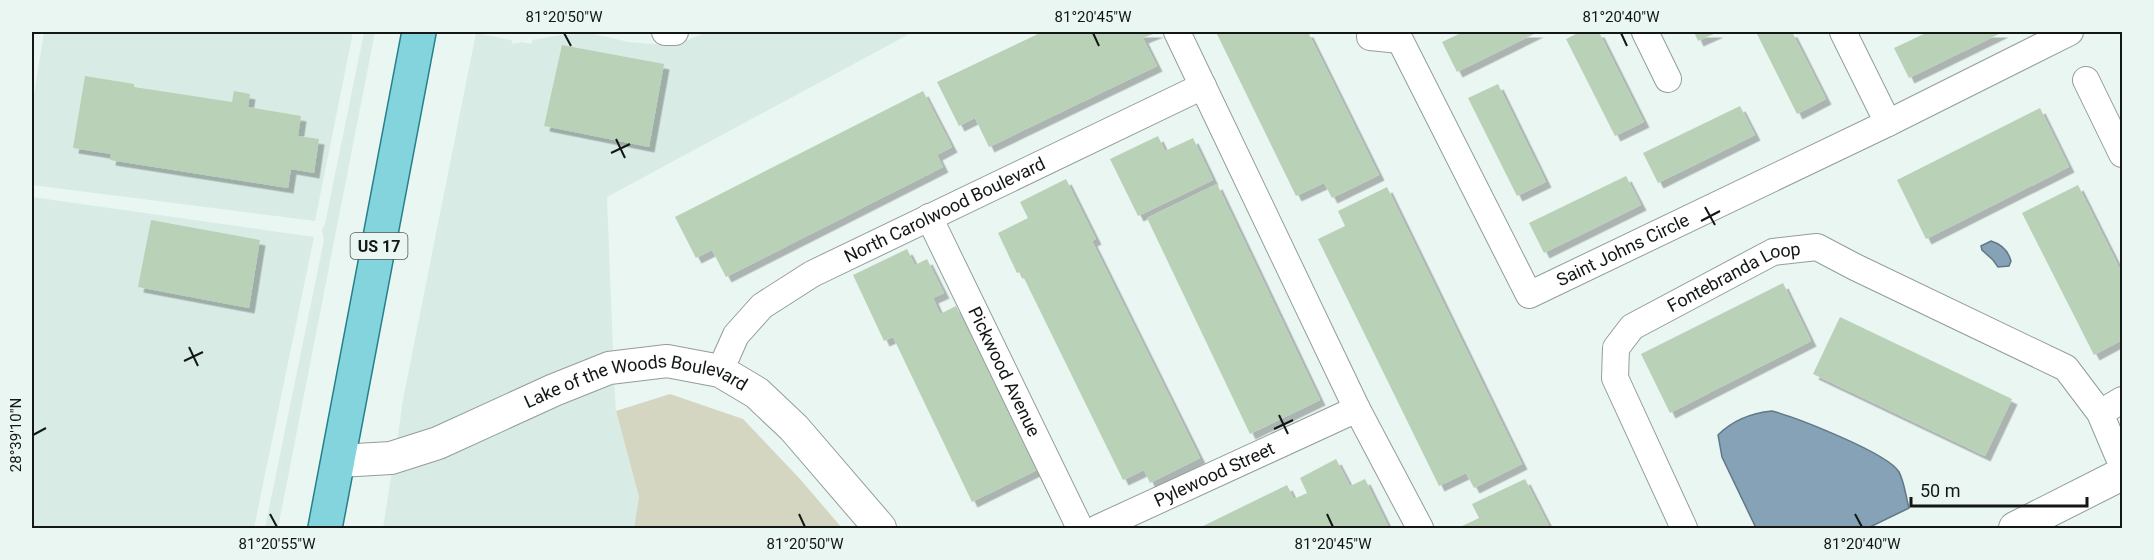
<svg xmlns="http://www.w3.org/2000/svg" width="2154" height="560" font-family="Roboto,sans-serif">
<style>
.built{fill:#d8ece5}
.green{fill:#d5d6c2}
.water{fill:#85a2b7;stroke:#637887;stroke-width:1.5}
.building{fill:#b9d1b7;filter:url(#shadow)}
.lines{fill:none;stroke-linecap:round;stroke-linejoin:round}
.minor-casing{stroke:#939d9a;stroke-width:28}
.tertiary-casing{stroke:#939d9a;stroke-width:34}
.primary-casing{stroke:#268089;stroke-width:36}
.minor{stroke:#fff;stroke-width:26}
.tertiary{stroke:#fff;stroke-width:32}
.primary{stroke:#83d4dd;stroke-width:33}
.ticks{fill:none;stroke:#131716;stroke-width:2}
.labels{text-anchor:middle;stroke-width:6;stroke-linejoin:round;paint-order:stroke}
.shield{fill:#eaf6f2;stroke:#545a58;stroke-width:1.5}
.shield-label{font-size:16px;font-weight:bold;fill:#131716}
.street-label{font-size:18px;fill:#131716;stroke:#eaf6f2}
.neatline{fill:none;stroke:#131716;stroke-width:2}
.ticks-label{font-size:15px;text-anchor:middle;fill:#131716}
</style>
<defs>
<filter id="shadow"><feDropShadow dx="5.5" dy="5.5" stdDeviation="0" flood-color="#0004"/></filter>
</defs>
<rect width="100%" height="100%" fill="#eaf6f2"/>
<g class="built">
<polygon points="44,32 353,32 315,221 32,185 32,107"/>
<polygon points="364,32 375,32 278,528 265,528 324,240 322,230 325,224"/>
<polygon points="707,32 913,32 607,197 613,352 595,357 595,359 433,430 397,442 403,399 476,33 511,40 513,44 522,42 532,44 532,40 561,35 589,33 629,42 674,46"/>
<polygon points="32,197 314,237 254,528 32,528"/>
<polygon points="614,381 616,411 639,497 634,528 383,528 392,471"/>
</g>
<polygon class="green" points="670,394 743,419 800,479 842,528 634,528 639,497 616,411"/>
<g class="water">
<path d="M1991,241C2001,244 2008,250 2011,261L2009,266L1998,267L1993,260L1982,250L1981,246Z"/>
<path d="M1772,411C1795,417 1888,453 1899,472C1904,481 1906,497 1909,508L1868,528H1756L1722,457L1718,435C1732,421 1752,413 1772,411Z"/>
</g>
<g class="building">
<polygon points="1042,32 1158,32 1143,38 1157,66 989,147 975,118 959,126 937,82"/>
<polygon points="1216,32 1308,32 1379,175 1332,198 1324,183 1296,196"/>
<polygon points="1463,32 1538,32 1457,72 1442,42"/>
<polygon points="1580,32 1599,32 1644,122 1615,136 1566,39"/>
<polygon points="1694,32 1718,32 1698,41"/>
<polygon points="1756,32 1792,32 1826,99 1797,114"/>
<polygon points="1928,32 2003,32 1909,78 1894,48"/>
<polygon points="562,45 664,64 649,147 544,126"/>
<polygon points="85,76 134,84 134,87 232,102 234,91 250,94 248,107 301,116 298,136 319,139 314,173 291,169 288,188 110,160 111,154 73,148"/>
<polygon points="1498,84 1546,182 1517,196 1468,98"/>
<polygon points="923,91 952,147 937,155 943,167 726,277 712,250 696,258 675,217"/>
<polygon points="1740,106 1755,135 1658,183 1643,153"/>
<polygon points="2040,108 2069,167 1926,239 1897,180"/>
<polygon points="1158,136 1165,151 1193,138 1213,180 1138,216 1110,159"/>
<polygon points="1626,176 1641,205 1544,253 1529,223"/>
<polygon points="1066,179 1096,239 1092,241 1200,458 1150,483 1144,470 1123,480 1021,272 1017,273 998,233 1028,218 1020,202"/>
<polygon points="1217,184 1320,400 1250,434 1147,218"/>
<polygon points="2078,185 2122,273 2122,340 2094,355 2022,213"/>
<polygon points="1387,187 1522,464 1474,488 1466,473 1439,486 1318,239 1345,226 1338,211"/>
<polygon points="151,220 260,240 249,308 138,287"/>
<polygon points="907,249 915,265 927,259 944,293 933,298 940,314 956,306 1037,470 972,502 893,337 884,341 853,275"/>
<polygon points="1783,283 1811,341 1670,413 1641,354"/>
<polygon points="1840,317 2012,399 1985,456 1813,374"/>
<polygon points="1336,459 1350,486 1365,479 1388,526 1384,528 1199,528 1287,485 1294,499 1307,493 1300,478"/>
<polygon points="1525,479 1550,528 1458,528 1479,518 1472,504"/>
</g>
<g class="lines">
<g class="minor-casing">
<g id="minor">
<polyline points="665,32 675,32"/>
<polyline points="1177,32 1357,409 1420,528"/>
<polyline points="1645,32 1668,79"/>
<polyline points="1843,32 1888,123"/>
<path id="s1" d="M1370,37L1400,40L1529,295L1888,123L2070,32"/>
<polyline points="2086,80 2122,154"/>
<path id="s2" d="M929,217L1080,528"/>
<path id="s3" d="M720,371L736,335L762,306L812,274L1203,86"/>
<polyline points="2100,413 2122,400"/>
<path id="s4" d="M1098,528L1357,409"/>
<path id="s5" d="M1684,528L1615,378L1616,348L1632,327L1773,252L1817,247L1855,267L2066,368L2100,413L2122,465"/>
</g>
</g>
<g class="tertiary-casing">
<g id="tertiary">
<path id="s6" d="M339,461L391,458L438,443L554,390L609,368L667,361L720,371L757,393L794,428L880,528"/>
<polyline points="2015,528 2122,474"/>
</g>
</g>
<g class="primary-casing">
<polyline id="primary" points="325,528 419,32"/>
</g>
<use href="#minor" class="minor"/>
<use href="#tertiary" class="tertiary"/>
<use href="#primary" class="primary"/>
</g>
<path class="ticks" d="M564,33L571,46M1093,33L1099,46M1621,33L1627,46M616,139L625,158M611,153L630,144M1705,207L1715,225M1701,221L1720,211M189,347L198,366M184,361L203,352M1279,415L1288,434M1274,429L1293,420M33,435L46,428M270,514L277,527M799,514L805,527M1327,514L1333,527M1855,514L1862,527"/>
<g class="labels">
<rect class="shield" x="350.5" y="233" width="57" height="26" rx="4.5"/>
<g class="shield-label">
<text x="379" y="252">US 17</text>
</g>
<g class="street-label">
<text dy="6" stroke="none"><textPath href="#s3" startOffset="285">North Carolwood Boulevard</textPath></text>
<text dy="6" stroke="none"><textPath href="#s1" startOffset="420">Saint Johns Circle</textPath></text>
<text dy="6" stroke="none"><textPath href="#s5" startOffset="336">Fontebranda Loop</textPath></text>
<text dy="6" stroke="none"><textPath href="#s2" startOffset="172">Pickwood Avenue</textPath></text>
<text dy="6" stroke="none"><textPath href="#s6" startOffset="314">Lake of the Woods Boulevard</textPath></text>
<text dy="6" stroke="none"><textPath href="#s4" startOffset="128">Pylewood Street</textPath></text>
</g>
</g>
<rect width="2154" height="560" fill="none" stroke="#eaf6f2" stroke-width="66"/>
<path d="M1911 497v9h176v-9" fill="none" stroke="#131716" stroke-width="3"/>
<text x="1920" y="497" font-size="18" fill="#131716" stroke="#eaf6f2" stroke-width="4.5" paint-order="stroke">50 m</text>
<rect x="33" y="33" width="2088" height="494" class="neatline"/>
<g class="ticks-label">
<text x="564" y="22">81°20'50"W</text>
<text x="1093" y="22">81°20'45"W</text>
<text x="1621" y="22">81°20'40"W</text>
<text transform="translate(16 435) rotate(-90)" y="5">28°39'10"N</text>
<text x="277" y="549">81°20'55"W</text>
<text x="805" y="549">81°20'50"W</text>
<text x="1333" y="549">81°20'45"W</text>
<text x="1862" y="549">81°20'40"W</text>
</g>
</svg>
